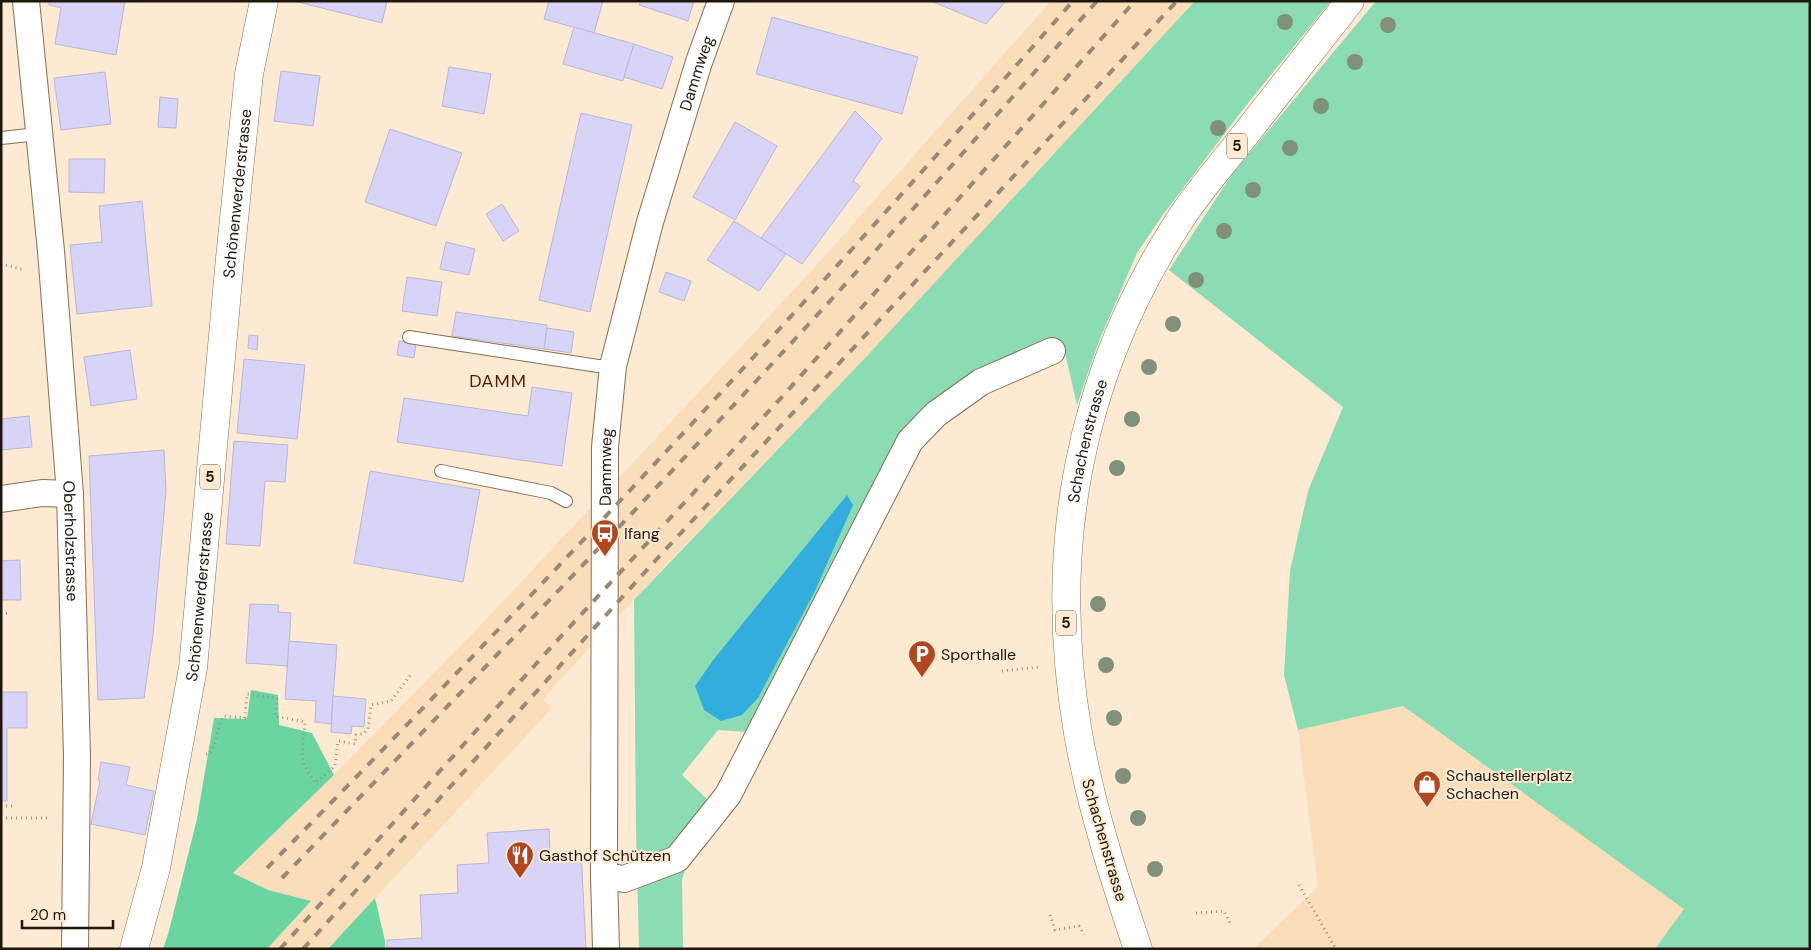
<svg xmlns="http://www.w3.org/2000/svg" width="1811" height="950" font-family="'DM Sans',sans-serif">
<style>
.built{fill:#faddb9}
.green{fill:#8bdcb2}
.forest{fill:#6ad5a1}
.water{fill:#33acde}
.building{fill:#d8d4f7;stroke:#bab7d8}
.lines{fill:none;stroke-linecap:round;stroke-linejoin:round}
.lane-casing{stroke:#857055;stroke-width:14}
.street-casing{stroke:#857055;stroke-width:28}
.primary-casing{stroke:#857055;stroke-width:29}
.path{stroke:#a0917f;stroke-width:3;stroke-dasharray:1 4;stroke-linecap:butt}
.lane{stroke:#fff;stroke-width:12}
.street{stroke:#fff;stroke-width:26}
.primary{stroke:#fff;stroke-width:28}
.rail{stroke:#988978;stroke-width:4;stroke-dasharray:9 9;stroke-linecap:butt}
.tree{fill:#80907a}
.labels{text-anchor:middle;stroke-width:4;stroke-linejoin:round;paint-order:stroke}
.shield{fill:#fdead2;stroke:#625647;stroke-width:1}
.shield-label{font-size:15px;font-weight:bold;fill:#1f160c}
.street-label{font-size:16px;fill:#1f160c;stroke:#fdead2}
.poi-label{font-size:16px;fill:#1f160c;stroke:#fdead2;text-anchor:start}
.neighbourhood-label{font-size:18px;letter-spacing:1px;fill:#581800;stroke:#fdead2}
</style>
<rect width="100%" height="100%" fill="#fdead2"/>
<g class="built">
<polygon points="1051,1 1195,1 865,358 666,565 559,681 543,700 552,708 328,949 267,949 311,901 268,890 233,873 334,775 478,628 656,438 816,266"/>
<polygon points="1402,706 1685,909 1655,949 1253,949 1318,887 1298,730"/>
</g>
<g class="green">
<polygon points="1195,1 1331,1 1244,108 1162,216 1137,253 1099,341 1077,405 1064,349 922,412 746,732 718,730 682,775 709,801 682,879 683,949 639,949 636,828 634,600 865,358"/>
<polygon points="1376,1 1810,1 1810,949 1655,949 1684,909 1403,706 1298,730 1284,675 1290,571 1308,491 1343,407 1169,270 1233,173"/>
</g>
<g class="forest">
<polygon points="251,690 278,695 279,725 312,733 334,775 233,873 268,890 311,901 267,949 163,949 169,931 197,819 214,718 247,719"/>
<polygon points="375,898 385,941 385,949 328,949"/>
</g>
<polygon class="water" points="847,495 853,505 815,591 758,698 742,715 721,721 704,710 695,686 714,659"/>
<g class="building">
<polygon points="49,1 125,1 116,55 55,44 61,8 49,5"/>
<polygon points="294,1 387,1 382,23"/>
<polygon points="549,1 603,1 594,33 544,19"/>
<polygon points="641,1 694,1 688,21 639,5"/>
<polygon points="931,1 1006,1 986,24"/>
<polygon points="772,17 918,57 902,114 756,74"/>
<polygon points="574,27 634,44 623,81 563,64"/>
<polygon points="634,44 673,57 662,89 624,77"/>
<polygon points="449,67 491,74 484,114 442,106"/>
<polygon points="281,71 320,76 313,126 274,121"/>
<polygon points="105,72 111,124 61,130 54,78"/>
<polygon points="160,97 178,99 176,128 158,127"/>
<polygon points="855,111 882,138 853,181 860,186 802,264 761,238"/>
<polygon points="581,113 632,125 590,312 539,300"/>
<polygon points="735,122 777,146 735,220 693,197"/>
<polygon points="390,129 462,153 436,226 365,202"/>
<polygon points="69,159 105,159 104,193 69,192"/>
<polygon points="142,201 152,306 77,314 70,245 102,242 99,206"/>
<polygon points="502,204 519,231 503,241 486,214"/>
<polygon points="734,221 786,254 759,291 707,260"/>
<polygon points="446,242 475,249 469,275 440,269"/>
<polygon points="666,272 691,281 684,301 659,292"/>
<polygon points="407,277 442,282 437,316 402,311"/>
<polygon points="456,312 547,325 544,349 452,336"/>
<polygon points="547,328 574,332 571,353 544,349"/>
<polygon points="249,335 258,336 257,350 248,348"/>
<polygon points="399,341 416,343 414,358 397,355"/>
<polygon points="130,350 137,399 91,406 84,357"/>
<polygon points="244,359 305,365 297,439 237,433"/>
<polygon points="532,387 572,393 562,466 397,442 404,398 528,416"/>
<polygon points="29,416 32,447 1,450 1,419"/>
<polygon points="234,441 288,445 285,482 265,481 260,546 226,544"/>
<polygon points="164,450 166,491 153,635 144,698 98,700 89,456"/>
<polygon points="370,471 480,490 463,582 354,563"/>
<polygon points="20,560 21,600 1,600 1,561"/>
<polygon points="250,604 279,605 278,612 291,613 288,666 246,663"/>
<polygon points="289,641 337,645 331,724 315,722 316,701 285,699"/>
<polygon points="1,692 27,692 27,728 7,728 7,801 1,801"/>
<polygon points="333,696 366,699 364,727 352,726 351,734 331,732"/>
<polygon points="101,762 130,767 126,785 154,791 145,835 91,824 100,781 98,780"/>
<polygon points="549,829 550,853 581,851 586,949 387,949 387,940 422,938 420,895 458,893 457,865 489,863 487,833"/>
</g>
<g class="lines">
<g class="lane-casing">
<g id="lane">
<polyline points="1,138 38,134"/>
<polyline points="409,337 598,366 613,366"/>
<polyline points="441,471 551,493 566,501"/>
</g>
</g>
<g class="street-casing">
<g id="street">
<path id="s1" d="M26,1L51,251L70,494L77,756L75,949"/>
<polyline points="1,499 42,493 70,494"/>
<polyline points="604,876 624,879 677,859 728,795 910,441 936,414 981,382 1052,351"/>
<path id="s2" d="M606,949L604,876L605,447L613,366L650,222L699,62L721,1"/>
</g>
</g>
<g class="primary-casing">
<g id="primary">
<path id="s3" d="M134,949L156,868L193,668L230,258L249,74L264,1"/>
<path id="s4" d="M1138,949C1114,878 1091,807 1078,733C1046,548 1079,372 1183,215C1199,191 1219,168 1237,145C1275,97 1312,49 1350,1"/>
</g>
</g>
<g class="path">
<polyline points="1,264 25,270"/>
<polyline points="1,614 9,613"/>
<polyline points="1002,671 1040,667"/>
<path d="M206,754H209C218,743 216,728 224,716L245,718L247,694L277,698L275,716L305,722L302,753L304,765L315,783L335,766L338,741L355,744L356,735L363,734L368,729L371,705L391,701L412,673"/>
<polyline points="1,806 13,806"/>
<polyline points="1,818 49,818"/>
<polyline points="1299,885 1336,949"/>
<polyline points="1196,913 1224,911 1231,925"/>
<polyline points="1050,915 1055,930 1079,926 1084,935"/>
</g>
<use href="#lane" class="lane"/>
<use href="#street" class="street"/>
<use href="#primary" class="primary"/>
<g class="rail">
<path d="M267,868C544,587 813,298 1073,1"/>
<path d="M282,878C470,683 658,489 841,289C927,194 1012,98 1097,1"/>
<polyline points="280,949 553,645 781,398 1135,1"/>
<polyline points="303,949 665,550 1177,1"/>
</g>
</g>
<g class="tree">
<circle cx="1285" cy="22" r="8"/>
<circle cx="1388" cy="25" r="8"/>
<circle cx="1355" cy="62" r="8"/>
<circle cx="1321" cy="106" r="8"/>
<circle cx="1218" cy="128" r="8"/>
<circle cx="1290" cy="148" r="8"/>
<circle cx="1253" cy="190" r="8"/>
<circle cx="1224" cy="231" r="8"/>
<circle cx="1196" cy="280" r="8"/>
<circle cx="1173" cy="324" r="8"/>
<circle cx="1149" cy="367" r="8"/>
<circle cx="1132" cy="419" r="8"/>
<circle cx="1117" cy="468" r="8"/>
<circle cx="1098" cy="604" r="8"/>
<circle cx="1106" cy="665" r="8"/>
<circle cx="1114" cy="718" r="8"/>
<circle cx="1123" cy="776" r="8"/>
<circle cx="1138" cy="818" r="8"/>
<circle cx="1155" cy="869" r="8"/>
</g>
<defs>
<g id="bus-pin" transform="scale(1.4375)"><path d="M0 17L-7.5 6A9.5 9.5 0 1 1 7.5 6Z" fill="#af4821" stroke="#fdead2"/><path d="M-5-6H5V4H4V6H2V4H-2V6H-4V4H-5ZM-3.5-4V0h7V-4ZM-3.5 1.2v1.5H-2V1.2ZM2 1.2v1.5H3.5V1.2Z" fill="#fff"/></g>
<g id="parking-pin" transform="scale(1.4375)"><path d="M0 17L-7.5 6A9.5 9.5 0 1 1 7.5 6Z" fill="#af4821" stroke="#fdead2"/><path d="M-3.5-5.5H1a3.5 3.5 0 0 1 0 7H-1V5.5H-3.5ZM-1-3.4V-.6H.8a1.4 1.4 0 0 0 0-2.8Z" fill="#fff"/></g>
<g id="shop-pin" transform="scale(1.4375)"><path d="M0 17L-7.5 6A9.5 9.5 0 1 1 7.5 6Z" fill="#af4821" stroke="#fdead2"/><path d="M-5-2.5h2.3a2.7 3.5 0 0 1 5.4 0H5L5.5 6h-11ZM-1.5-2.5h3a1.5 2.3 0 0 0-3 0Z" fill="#fff"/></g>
<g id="restaurant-pin" transform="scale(1.4375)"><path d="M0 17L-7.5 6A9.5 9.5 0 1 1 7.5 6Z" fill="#af4821" stroke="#fdead2"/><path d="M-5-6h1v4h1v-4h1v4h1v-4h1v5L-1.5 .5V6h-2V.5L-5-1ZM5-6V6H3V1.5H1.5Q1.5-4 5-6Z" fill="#fff"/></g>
</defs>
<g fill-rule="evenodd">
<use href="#bus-pin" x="605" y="533"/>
<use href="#parking-pin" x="922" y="654"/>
<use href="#shop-pin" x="1427" y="784"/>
<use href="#restaurant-pin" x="520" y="855"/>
</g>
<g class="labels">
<g class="shield">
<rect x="1227" y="133.5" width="20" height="25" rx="4"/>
<rect x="200" y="464.5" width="20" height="25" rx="4"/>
<rect x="1056" y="610.5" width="20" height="25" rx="4"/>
</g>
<g class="shield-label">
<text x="1237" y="151">5</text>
<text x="210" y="482">5</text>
<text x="1066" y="628">5</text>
</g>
<g class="street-label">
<text dy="6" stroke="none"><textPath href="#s2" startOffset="888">Dammweg</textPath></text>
<text dy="6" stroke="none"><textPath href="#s3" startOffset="764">Schönenwerderstrasse</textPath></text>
<text dy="6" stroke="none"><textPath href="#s4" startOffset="519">Schachenstrasse</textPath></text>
<text dy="6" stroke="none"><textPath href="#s2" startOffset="482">Dammweg</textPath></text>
<text dy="6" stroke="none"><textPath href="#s1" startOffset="542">Oberholzstrasse</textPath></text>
<text dy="6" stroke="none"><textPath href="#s3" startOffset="359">Schönenwerderstrasse</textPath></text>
<text transform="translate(1105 840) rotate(74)" y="6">Schachenstrasse</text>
</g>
<g class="poi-label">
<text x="624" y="539">Ifang</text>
<text x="941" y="660">Sporthalle</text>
<text x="1446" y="781">Schaustellerplatz<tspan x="1446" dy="18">Schachen</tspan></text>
<text x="539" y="861">Gasthof Schützen</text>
</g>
<g class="neighbourhood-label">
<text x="498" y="387">DAMM</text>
</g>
</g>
<rect width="1811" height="950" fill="none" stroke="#1f160c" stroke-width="5"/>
<path d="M22 920v8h91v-8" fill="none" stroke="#1f160c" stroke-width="2.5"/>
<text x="30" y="920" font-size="15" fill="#1f160c" stroke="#fdead2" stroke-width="4" paint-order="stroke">20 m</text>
</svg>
